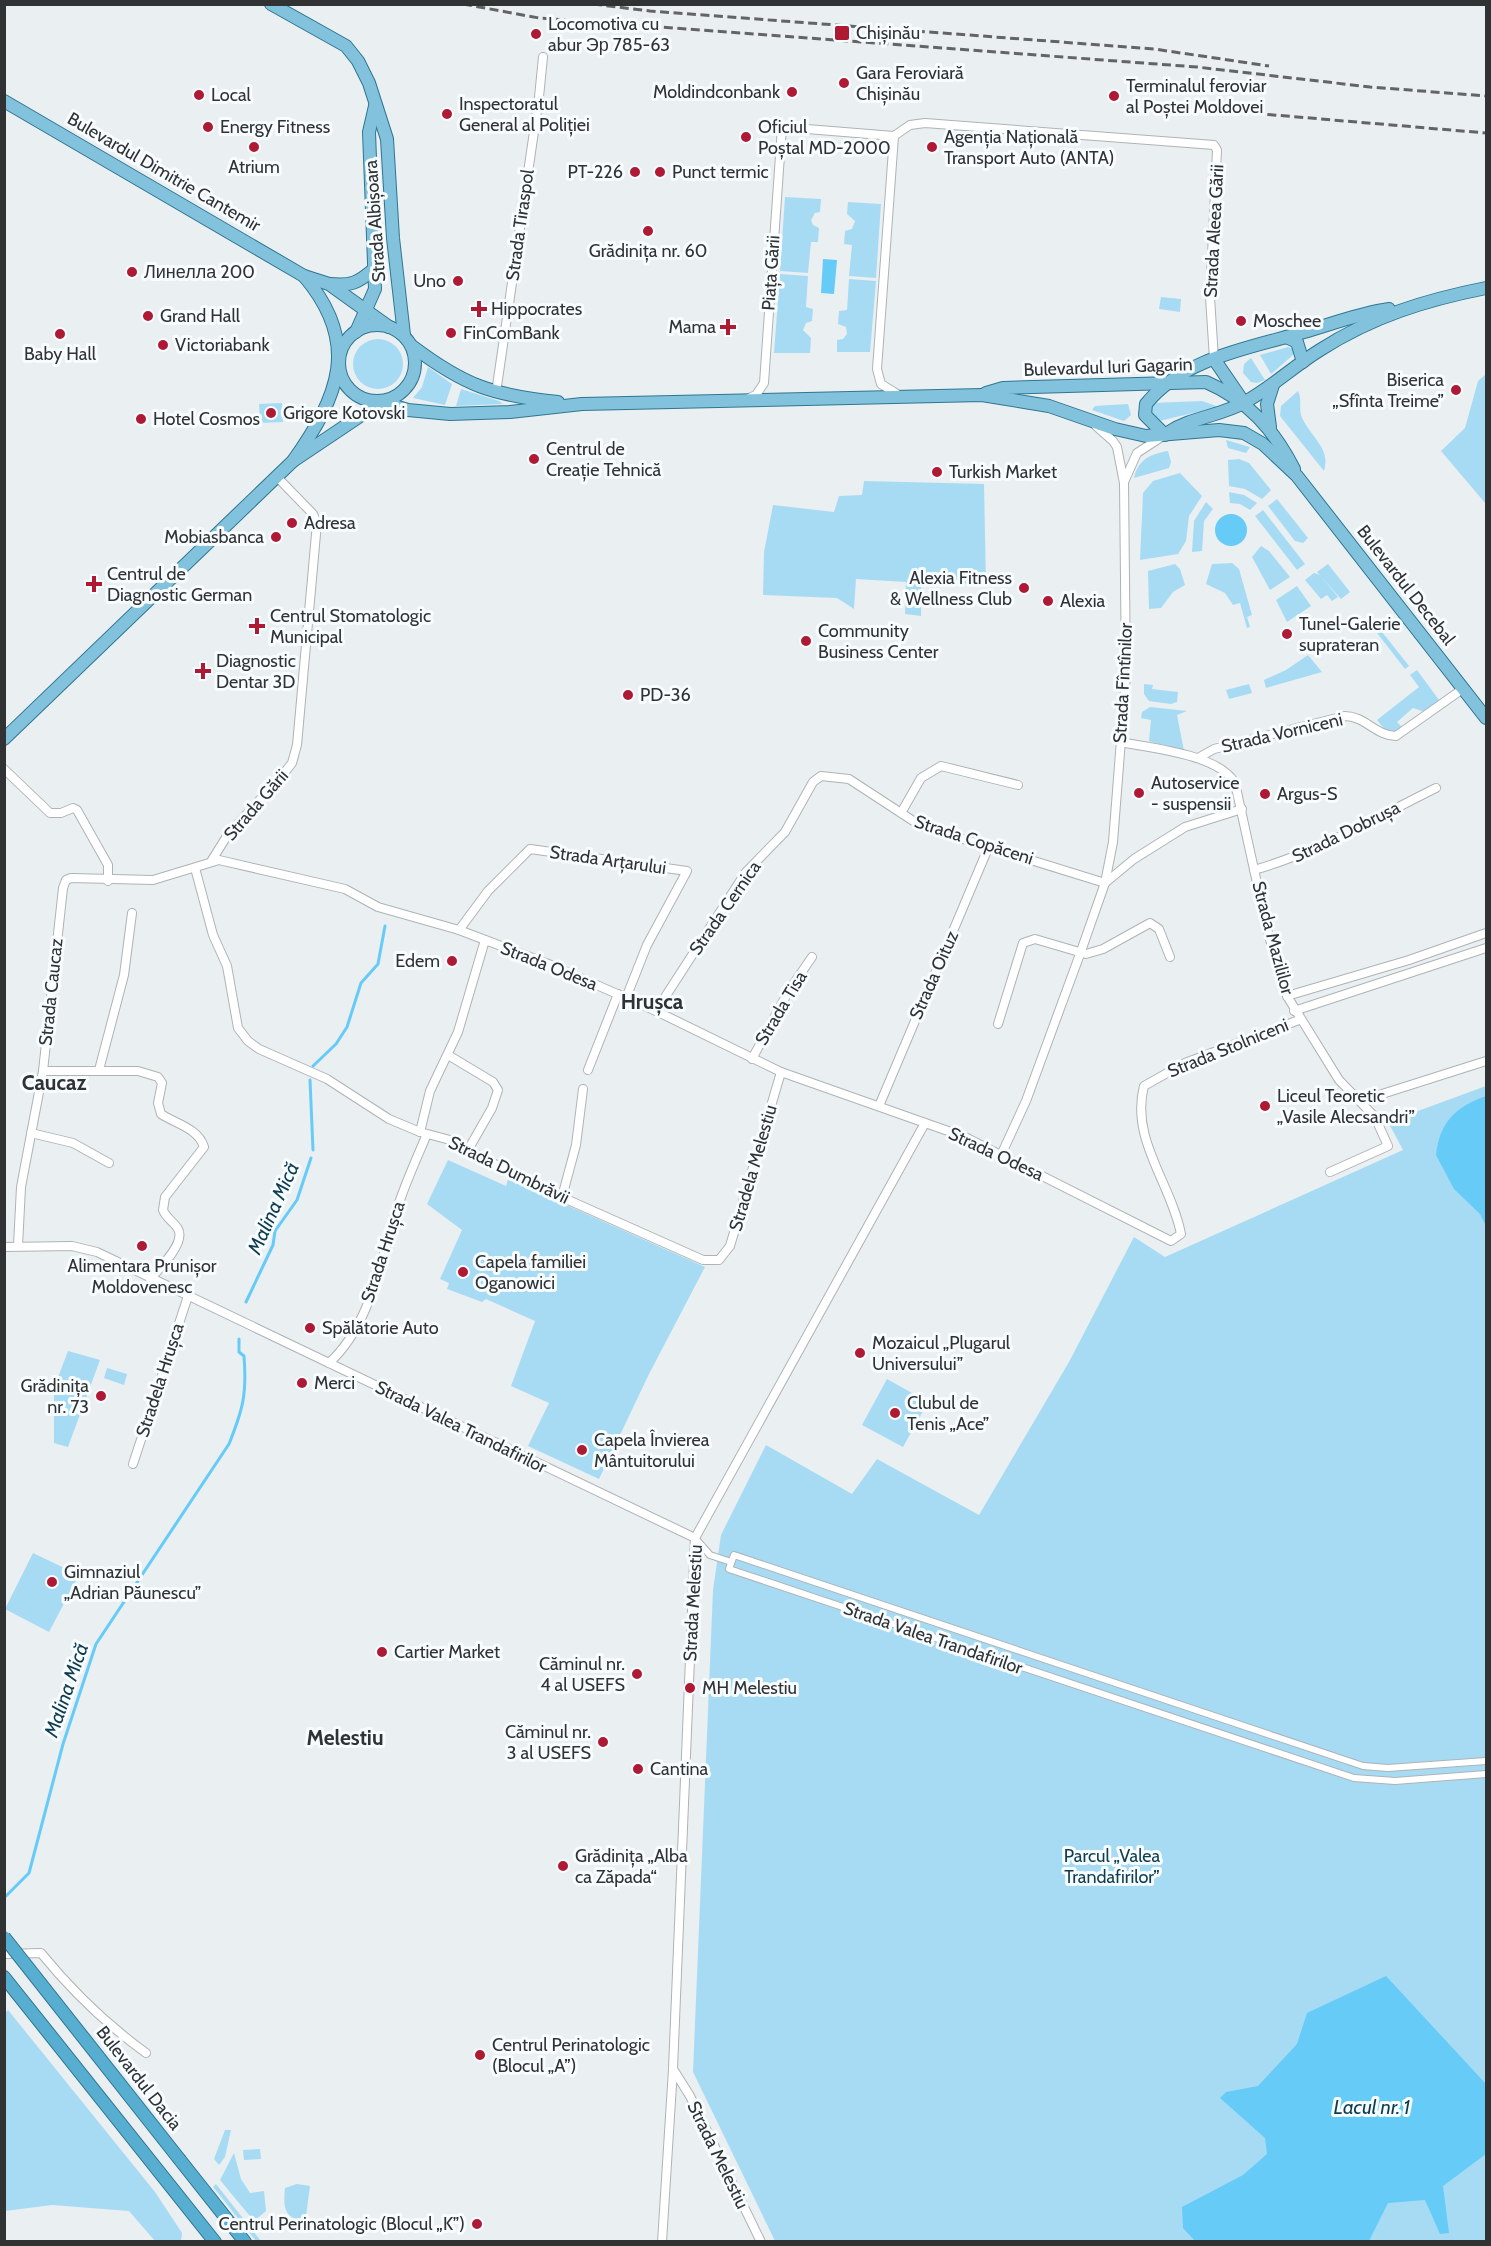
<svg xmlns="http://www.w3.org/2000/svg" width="1491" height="2246" font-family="Cabin,sans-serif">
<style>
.green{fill:#a7dbf4}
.water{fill:#66cbf7}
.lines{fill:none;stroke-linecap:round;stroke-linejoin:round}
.stream{stroke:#66cbf7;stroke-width:3}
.pedestrian-casing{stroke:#afb3b6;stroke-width:8}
.minor-casing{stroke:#afb3b6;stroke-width:10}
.primary-casing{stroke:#2f7691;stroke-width:14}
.trunk-casing{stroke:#2f7691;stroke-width:14}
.pedestrian{stroke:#fff;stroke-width:6}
.minor{stroke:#fff;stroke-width:8}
.primary{stroke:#82c2dc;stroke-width:12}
.trunk{stroke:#58aed0;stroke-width:12}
.rail{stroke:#626566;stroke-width:3;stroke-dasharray:9 4.5;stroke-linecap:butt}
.trunk-bridge-casing{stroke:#2f7691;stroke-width:14;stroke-linecap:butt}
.trunk-bridge{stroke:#58aed0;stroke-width:12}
.poi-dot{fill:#ae1a34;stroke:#f7fcff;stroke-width:2}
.labels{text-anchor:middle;stroke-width:6;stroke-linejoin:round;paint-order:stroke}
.poi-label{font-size:18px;fill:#303233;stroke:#f7fcff;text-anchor:start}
.street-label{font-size:18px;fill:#303233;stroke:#f7fcff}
.park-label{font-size:18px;fill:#0f3d4f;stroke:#f7fcff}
.water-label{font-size:20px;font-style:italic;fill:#0e3c4e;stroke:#f7fcff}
.quarter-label{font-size:21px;font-weight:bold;fill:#303233;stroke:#f7fcff}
</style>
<rect width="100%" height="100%" fill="#eaeff2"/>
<g class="green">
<polygon points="785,197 821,199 820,212 815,213 811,220 813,225 819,228 818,242 811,242 808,273 780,271"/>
<polygon points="848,202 881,204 876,278 849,276 852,245 844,244 845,231 852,229 855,221 847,214"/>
<polygon points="780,274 808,276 806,307 813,309 812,321 806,323 803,330 811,338 810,353 774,353"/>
<polygon points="849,279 876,281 870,352 837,352 837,340 843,339 847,334 846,327 838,324 839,311 847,310"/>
<polygon points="1161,297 1181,299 1180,312 1159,309"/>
<circle cx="378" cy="364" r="25"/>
<polygon points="1288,347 1294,349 1293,355 1271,374 1260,355"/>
<polygon points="1251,358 1265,380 1257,383 1251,382 1243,373 1244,364"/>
<polygon points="428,367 452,384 445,405 413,398 422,387"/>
<polygon points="1486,374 1486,504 1441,451 1465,428 1478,381"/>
<polygon points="461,389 499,401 503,404 456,406"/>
<path d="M1298,391C1302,399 1299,406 1301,415C1308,435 1332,448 1324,471L1280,416L1281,406Z"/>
<polygon points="1202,401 1219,407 1159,421 1151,417 1152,403"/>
<polygon points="282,403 283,422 260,423 259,404"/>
<polygon points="1128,404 1131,415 1124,421 1092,410 1095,406"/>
<polygon points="1226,440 1250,447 1246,453 1228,448"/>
<path d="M1168,451L1171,462L1169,468L1134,478C1138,459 1151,454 1168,451Z"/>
<polygon points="1239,459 1249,463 1271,490 1262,499 1245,489 1229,486 1228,460"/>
<polygon points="1180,473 1202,496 1189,516 1186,541 1178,554 1140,560 1143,493 1153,481"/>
<polygon points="864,481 984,484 986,584 921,584 921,616 905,614 906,582 856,579 854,609 837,598 763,595 764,552 773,505 834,512 839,496 862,495"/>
<polygon points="1229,492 1244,495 1257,503 1250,510 1240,504 1230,503"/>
<polygon points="1277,499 1308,538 1303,543 1295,541 1268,506"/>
<polygon points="1206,502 1213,509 1204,521 1202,551 1192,552 1194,521"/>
<polygon points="1263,510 1305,564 1297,570 1255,516"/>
<polygon points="1261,546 1269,551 1290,577 1270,590 1252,557"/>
<polygon points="1232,563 1239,569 1252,615 1247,617 1250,627 1247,628 1240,603 1233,605 1225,593 1206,584 1212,564"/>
<polygon points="1175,564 1180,569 1185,585 1173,592 1161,608 1149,609 1148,571"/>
<polygon points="1328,564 1350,592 1341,599 1317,572"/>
<polygon points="1314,573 1320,575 1338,597 1332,601 1327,595 1321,599 1305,580"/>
<polygon points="1297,586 1311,606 1287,622 1276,600"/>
<polygon points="1371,618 1409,666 1405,669 1367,620"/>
<polygon points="1308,655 1322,672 1266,688 1264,680 1286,670"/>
<polygon points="1417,670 1439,700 1425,712 1413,708 1397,722 1402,727 1395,733 1386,731 1377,720 1419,687 1410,675"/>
<polygon points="1144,684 1153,685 1152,689 1178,692 1177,702 1171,704 1149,701 1144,694"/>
<polygon points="1249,684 1252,693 1229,699 1226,690"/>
<polygon points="1150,707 1187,711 1177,715 1184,751 1149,741 1151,720 1141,718 1142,712"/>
<polygon points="1486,1086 1486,2241 775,2241 693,2072 713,1590 721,1535 766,1445 852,1494 877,1459 979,1515 1069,1362 1134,1237 1165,1257 1403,1150 1388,1122"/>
<polygon points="448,1160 506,1186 508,1179 705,1267 649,1374 599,1479 528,1446 549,1403 511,1386 535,1321 486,1299 482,1302 447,1289 449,1283 440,1279 462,1230 427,1204"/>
<polygon points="68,1351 100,1360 68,1447 54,1443 54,1388"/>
<polygon points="107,1368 127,1374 124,1385 104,1378"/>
<polygon points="887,1379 928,1402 903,1447 862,1425"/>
<polygon points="33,1553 79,1575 49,1632 5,1609"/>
<polygon points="8,2010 155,2192 182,2233 181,2241 155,2241 129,2211 52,2205 5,2211 4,2014"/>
<polygon points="225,2130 231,2130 225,2157 219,2165 214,2159"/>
<polygon points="260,2149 261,2159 244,2160 243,2150"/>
<polygon points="234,2153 241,2179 250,2193 264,2191 266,2211 254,2221 220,2180"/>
<polygon points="216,2184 261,2241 256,2241 218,2193 213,2187"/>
<path d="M297,2184L310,2186L306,2216L299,2220C282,2216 284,2202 285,2188Z"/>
</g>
<g class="water">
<polygon points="823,259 837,260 834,294 821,293"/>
<circle cx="1231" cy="530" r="16"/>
<path d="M1486,1096V1226L1480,1214L1454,1189L1436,1155C1440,1121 1456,1107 1486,1096Z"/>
<polygon points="1386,1976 1486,2084 1486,2154 1443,2186 1449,2233 1440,2234 1425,2200 1388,2203 1369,2241 1195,2241 1183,2228 1182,2207 1243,2175 1267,2154 1265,2138 1220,2098 1226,2092 1258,2086 1297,2044 1307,2013"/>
</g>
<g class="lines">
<g class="stream">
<polyline points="313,1066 336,1044 347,1027 361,983 378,964 385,926"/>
<polyline points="310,1080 313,1150"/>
<polyline points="246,1302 273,1245 275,1231 297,1200 311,1158"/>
<path d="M4,1898L29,1873L63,1744L96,1644L229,1444C243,1409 247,1394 244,1356L239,1352V1339"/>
</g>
<g class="pedestrian-casing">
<g id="pedestrian">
<polyline points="695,1538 710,1555 731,1562"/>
<polyline points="1486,1761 1388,1768 1363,1766 734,1555 729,1569 1354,1778 1395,1781 1486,1774"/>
</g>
</g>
<g class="minor-casing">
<g id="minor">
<polyline points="894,136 877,369 881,384 897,394"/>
<polyline points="496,393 539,97 543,57"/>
<polyline points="749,398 756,395 764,383 782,127 894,136 910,125 925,123 1214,145 1217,150 1210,297 1214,359"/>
<polyline points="1124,482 1137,453 1163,436"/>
<path d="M1120,742C1151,748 1218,754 1235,783L1268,933L1287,996L1339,1080L1375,1117L1388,1146L1330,1172"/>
<path d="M1198,758L1214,749L1345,716C1365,716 1376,736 1396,736L1464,688"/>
<polyline points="4,769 50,813 61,813 73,808 77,810 108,865 108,881"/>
<polyline points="901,813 921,778 941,766 1018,785"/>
<polyline points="212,860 227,836 285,772 292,763 297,745 317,523 313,514 277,477"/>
<polyline points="195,868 213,935 227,966 238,1028 248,1041 259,1049 327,1079 389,1119 420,1132 450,1140 530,1183 703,1260 719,1260 730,1246 781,1072"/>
<path d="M1254,870C1318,852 1377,817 1436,788"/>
<polyline points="459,930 488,891 530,849 687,871 647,945 626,998"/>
<polyline points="1287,996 1409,960 1486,933"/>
<polyline points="656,1011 746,872 785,832 813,782 821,776 849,779 921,826 1105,883 1134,859 1185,827 1242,809"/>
<polyline points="1294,1011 1486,948"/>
<polyline points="998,1024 1023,943 1035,939 1086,954 1103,949 1150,923 1159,929 1170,957"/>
<polyline points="448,1055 493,1082 498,1090 492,1108 468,1150"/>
<polyline points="752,1059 788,992 812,957"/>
<polyline points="99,1070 124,975 132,913"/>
<polyline points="588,1070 618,994"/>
<path d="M43,1071H138L158,1077L162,1083L158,1103L161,1114C176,1124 198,1128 204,1147L165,1197L163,1210C166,1218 174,1222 178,1229C186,1243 159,1269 150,1279"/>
<polyline points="1360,1101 1486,1061"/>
<polyline points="879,1106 989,846"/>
<polyline points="420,1132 430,1091 458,1032 485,940"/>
<polyline points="31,1133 73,1143 109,1163"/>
<polyline points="1002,1153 1026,1101 1080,954 1105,883 1113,842 1126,676 1124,483 1117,447 1113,441 1096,426"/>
<polyline points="562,1197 576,1145 583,1089"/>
<path d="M18,1246L21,1187L43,1071L63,888L66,880L71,878L153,880L219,860L345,889L378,907L459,930L551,965L656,1011L781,1072L965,1137L1171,1241L1181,1234C1171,1183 1130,1139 1144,1086L1185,1063L1299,1020"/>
<polyline points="4,1247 72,1246 97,1252 695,1538"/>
<path d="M329,1363C370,1326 380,1263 396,1212C404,1186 416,1160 427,1134"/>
<polyline points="133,1464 188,1296"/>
<path d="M4,1954L41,1953C72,1991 106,2024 146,2053"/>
<polyline points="673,2069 690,2096 761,2242"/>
<polyline points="662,2242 673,2069 695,1538 925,1123"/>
</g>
</g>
<g class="primary-casing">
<g id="primary">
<polyline points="271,4 346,46 358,61 369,83 387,139 393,238 404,335"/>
<polyline points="4,101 304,276 329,284 389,327"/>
<path d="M330,284C351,286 358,283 374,269"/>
<circle cx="377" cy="363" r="38"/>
<polyline points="356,332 375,289 369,132 375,106"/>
<polyline points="1286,337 1297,342 1303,362"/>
<path d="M412,346C465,386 492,395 558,402"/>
<polyline points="1214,359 1240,397"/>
<path d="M986,393L1003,388L1206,382C1248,400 1274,430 1294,469"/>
<polyline points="1270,427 1267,404 1273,385"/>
<path d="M1169,432C1192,417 1221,416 1245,402C1272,387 1294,366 1320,350C1373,316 1426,300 1486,288"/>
<path d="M1165,435L1145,415L1146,404C1183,358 1250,348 1304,332C1332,324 1360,313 1389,309"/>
<polyline points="293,461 381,402 408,410 450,414 510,412 582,404 982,395 1049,406 1115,429 1146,436 1219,430 1244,433 1263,444 1297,476 1486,718"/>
<path d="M4,739L293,461C339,396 361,343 304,276"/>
</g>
</g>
<g class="trunk-casing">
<g id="trunk">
<polyline points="4,1977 215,2242"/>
<polyline points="180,2160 245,2242"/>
</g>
</g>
<use href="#pedestrian" class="pedestrian"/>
<use href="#minor" class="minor"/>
<use href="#primary" class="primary"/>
<use href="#trunk" class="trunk"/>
<g class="rail">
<polyline points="463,4 539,18 1197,67 1370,87 1486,96"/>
<polyline points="593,4 650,11 1154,49 1269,66"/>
<polyline points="1227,111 1486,133"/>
</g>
<g class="trunk-bridge-casing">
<polyline id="trunk-bridge" points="4,1937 180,2160"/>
</g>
<use href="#trunk-bridge" class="trunk-bridge"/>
</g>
<g class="poi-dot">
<rect x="834" y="25" width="16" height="16" rx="3"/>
<circle cx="536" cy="34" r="6"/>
<circle cx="844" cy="83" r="6"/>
<circle cx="792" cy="92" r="6"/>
<circle cx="199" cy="95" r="6"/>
<circle cx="1114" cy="96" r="6"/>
<circle cx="447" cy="114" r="6"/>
<circle cx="208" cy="127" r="6"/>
<circle cx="746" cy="137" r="6"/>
<circle cx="254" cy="147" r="6"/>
<circle cx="932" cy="147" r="6"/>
<circle cx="635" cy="172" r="6"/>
<circle cx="660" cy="172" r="6"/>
<circle cx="648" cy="231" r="6"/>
<circle cx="132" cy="272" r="6"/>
<circle cx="458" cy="281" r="6"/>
<path d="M476 300h6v6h6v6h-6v6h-6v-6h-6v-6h6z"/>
<circle cx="148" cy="316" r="6"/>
<circle cx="1241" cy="321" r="6"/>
<path d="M725 318h6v6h6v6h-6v6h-6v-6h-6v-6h6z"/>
<circle cx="451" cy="333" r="6"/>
<circle cx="60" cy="334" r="6"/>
<circle cx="163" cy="345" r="6"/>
<circle cx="1456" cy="390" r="6"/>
<circle cx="271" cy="413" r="6"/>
<circle cx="141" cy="419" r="6"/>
<circle cx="534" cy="459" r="6"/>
<circle cx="937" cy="472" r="6"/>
<circle cx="292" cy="523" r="6"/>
<circle cx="276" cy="537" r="6"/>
<path d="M91 575h6v6h6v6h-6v6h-6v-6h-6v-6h6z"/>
<circle cx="1024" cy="588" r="6"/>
<circle cx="1048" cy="601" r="6"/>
<path d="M254 617h6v6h6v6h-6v6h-6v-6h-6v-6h6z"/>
<circle cx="1287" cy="634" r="6"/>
<circle cx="806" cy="641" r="6"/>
<path d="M200 662h6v6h6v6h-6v6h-6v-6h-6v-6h6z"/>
<circle cx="628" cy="695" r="6"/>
<circle cx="1139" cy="793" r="6"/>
<circle cx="1265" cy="794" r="6"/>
<circle cx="452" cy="961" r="6"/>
<circle cx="1265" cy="1106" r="6"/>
<circle cx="142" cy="1246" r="6"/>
<circle cx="463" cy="1272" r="6"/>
<circle cx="310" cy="1328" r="6"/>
<circle cx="860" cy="1353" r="6"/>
<circle cx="302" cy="1383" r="6"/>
<circle cx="101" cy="1396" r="6"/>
<circle cx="895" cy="1413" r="6"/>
<circle cx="582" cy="1450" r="6"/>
<circle cx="52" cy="1582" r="6"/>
<circle cx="382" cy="1652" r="6"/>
<circle cx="637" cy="1674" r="6"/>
<circle cx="690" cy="1688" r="6"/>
<circle cx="603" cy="1742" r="6"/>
<circle cx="638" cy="1769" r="6"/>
<circle cx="563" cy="1866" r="6"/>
<circle cx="480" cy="2055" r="6"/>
<circle cx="477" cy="2224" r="6"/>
</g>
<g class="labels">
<g class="poi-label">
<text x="548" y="30">Locomotiva cu<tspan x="548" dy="21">abur Эр 785-63</tspan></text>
<text x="856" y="39">Chișinău</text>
<text x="856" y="79">Gara Feroviară<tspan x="856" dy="21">Chișinău</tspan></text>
<text x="1126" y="92">Terminalul feroviar<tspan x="1126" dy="21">al Poștei Moldovei</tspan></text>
<text x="780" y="98" text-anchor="end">Moldindconbank</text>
<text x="211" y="101">Local</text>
<text x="459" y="110">Inspectoratul<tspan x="459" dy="21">General al Poliției</tspan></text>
<text x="220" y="133">Energy Fitness</text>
<text x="758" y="133">Oficiul<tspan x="758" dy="21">Poștal MD-2000</tspan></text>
<text x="944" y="143">Agenția Națională<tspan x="944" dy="21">Transport Auto (ANTA)</tspan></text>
<text x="254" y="173" text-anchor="middle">Atrium</text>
<text x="623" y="178" text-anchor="end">PT-226</text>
<text x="672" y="178">Punct termic</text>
<text x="648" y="257" text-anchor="middle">Grădinița nr. 60</text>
<text x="144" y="278">Линелла 200</text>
<text x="446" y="287" text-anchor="end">Uno</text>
<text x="491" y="315">Hippocrates</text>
<text x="160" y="322">Grand Hall</text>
<text x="1253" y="327">Moschee</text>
<text x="716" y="333" text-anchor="end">Mama</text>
<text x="463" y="339">FinComBank</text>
<text x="175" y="351">Victoriabank</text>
<text x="60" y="360" text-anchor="middle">Baby Hall</text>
<text x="1444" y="386" text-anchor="end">Biserica<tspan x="1444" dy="21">„Sfînta Treime”</tspan></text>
<text x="283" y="419">Grigore Kotovski</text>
<text x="153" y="425">Hotel Cosmos</text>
<text x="546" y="455">Centrul de<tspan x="546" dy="21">Creație Tehnică</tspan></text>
<text x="949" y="478">Turkish Market</text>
<text x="304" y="529">Adresa</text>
<text x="264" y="543" text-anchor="end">Mobiasbanca</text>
<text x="107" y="580">Centrul de<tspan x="107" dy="21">Diagnostic German</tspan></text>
<text x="1012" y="584" text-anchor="end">Alexia Fitness<tspan x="1012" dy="21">&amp; Wellness Club</tspan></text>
<text x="1060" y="607">Alexia</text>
<text x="270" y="622">Centrul Stomatologic<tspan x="270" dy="21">Municipal</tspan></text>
<text x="1299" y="630">Tunel-Galerie<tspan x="1299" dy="21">suprateran</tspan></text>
<text x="818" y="637">Community<tspan x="818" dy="21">Business Center</tspan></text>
<text x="216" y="667">Diagnostic<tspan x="216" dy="21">Dentar 3D</tspan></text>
<text x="640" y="701">PD-36</text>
<text x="1151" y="789">Autoservice<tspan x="1151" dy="21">- suspensii</tspan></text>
<text x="1277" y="800">Argus-S</text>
<text x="440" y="967" text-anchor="end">Edem</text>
<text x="1277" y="1102">Liceul Teoretic<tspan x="1277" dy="21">„Vasile Alecsandri”</tspan></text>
<text x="475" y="1268">Capela familiei<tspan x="475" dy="21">Oganowici</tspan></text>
<text x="142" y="1272" text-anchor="middle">Alimentara Prunișor<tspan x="142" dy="21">Moldovenesc</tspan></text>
<text x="322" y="1334">Spălătorie Auto</text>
<text x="872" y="1349">Mozaicul „Plugarul<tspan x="872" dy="21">Universului”</tspan></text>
<text x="314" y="1389">Merci</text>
<text x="89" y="1392" text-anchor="end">Grădinița<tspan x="89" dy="21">nr. 73</tspan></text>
<text x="907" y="1409">Clubul de<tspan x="907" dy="21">Tenis „Ace”</tspan></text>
<text x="594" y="1446">Capela Învierea<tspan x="594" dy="21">Mântuitorului</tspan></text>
<text x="64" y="1578">Gimnaziul<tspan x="64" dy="21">„Adrian Păunescu”</tspan></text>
<text x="394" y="1658">Cartier Market</text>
<text x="625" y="1670" text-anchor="end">Căminul nr.<tspan x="625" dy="21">4 al USEFS</tspan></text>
<text x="702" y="1694">MH Melestiu</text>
<text x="591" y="1738" text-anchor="end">Căminul nr.<tspan x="591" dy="21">3 al USEFS</tspan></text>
<text x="650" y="1775">Cantina</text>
<text x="575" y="1862">Grădinița „Alba<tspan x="575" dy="21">ca Zăpada“</tspan></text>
<text x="492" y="2051">Centrul Perinatologic<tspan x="492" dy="21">(Blocul „A”)</tspan></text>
<text x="465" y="2230" text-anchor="end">Centrul Perinatologic (Blocul „K”)</text>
</g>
<g class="street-label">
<text transform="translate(164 172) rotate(30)" y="6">Bulevardul Dimitrie Cantemir</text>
<text transform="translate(375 221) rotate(-94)" y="6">Strada Albișoara</text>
<text transform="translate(520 225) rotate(-82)" y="6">Strada Tiraspol</text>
<text transform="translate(1214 231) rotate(-87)" y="6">Strada Aleea Gării</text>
<text transform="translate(771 273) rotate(-86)" y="6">Piața Gării</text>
<text transform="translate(1108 367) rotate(-2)" y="6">Bulevardul Iuri Gagarin</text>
<text transform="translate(1406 585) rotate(52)" y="6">Bulevardul Decebal</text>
<text transform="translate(1123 683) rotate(-87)" y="6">Strada Fîntînilor</text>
<text transform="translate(1282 733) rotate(-13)" y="6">Strada Vorniceni</text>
<text transform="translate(256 805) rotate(-49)" y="6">Strada Gării</text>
<text transform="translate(1346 832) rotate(-26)" y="6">Strada Dobrușa</text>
<text transform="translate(974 840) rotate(18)" y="6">Strada Copăceni</text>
<text transform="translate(608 860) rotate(8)" y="6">Strada Arțarului</text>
<text transform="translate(725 908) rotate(-55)" y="6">Strada Cernica</text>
<text transform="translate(1273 938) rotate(75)" y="6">Strada Mazililor</text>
<text transform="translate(549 966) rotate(22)" y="6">Strada Odesa</text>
<text transform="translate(934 975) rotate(-66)" y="6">Strada Oituz</text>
<text transform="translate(51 992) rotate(-84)" y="6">Strada Caucaz</text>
<text transform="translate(781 1008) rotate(-59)" y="6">Strada Tisa</text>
<text transform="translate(1228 1048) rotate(-22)" y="6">Strada Stolniceni</text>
<text transform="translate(996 1154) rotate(25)" y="6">Strada Odesa</text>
<text transform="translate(753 1168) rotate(-74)" y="6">Stradela Melestiu</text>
<text transform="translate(509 1170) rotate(26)" y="6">Strada Dumbrăvii</text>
<text transform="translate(383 1252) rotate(-72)" y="6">Strada Hrușca</text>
<text transform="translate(160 1380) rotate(-72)" y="6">Stradela Hrușca</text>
<text transform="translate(461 1427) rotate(26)" y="6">Strada Valea Trandafirilor</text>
<text transform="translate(693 1603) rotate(-87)" y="6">Strada Melestiu</text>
<text transform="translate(933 1638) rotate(19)" y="6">Strada Valea Trandafirilor</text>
<text transform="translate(139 2078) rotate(52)" y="6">Bulevardul Dacia</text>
<text transform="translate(718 2155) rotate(64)" y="6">Strada Melestiu</text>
</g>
<g class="park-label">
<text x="1112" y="1862">Parcul „Valea<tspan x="1112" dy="21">Trandafirilor”</tspan></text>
</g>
<g class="water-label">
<text transform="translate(273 1208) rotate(-66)" y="7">Malina Mică</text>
<text transform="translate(66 1690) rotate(-71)" y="7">Malina Mică</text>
<text x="1372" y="2114">Lacul nr. 1</text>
</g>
<g class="quarter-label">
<text x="652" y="1009">Hrușca</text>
<text x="54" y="1090">Caucaz</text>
<text x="345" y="1745">Melestiu</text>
</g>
</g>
<rect width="1491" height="2246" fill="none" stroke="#303233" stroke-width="12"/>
</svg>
